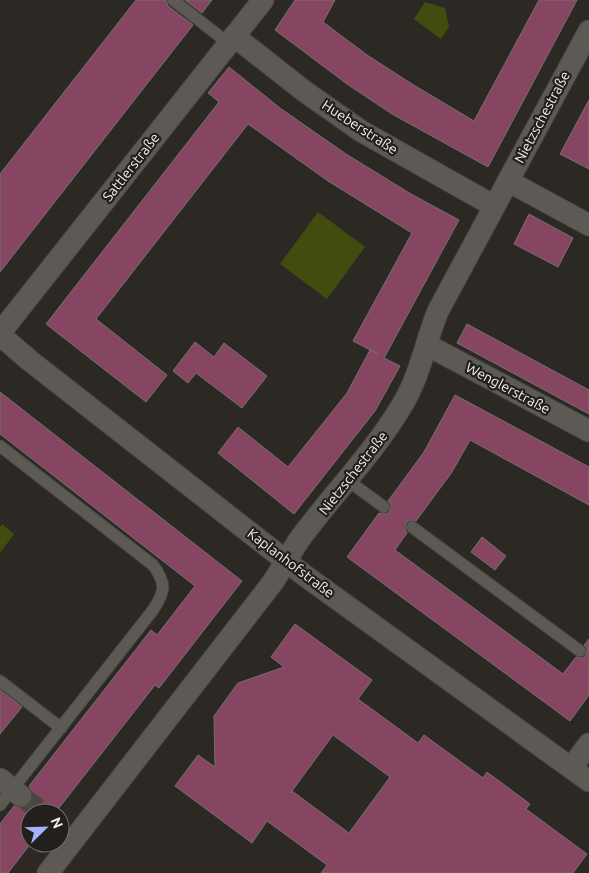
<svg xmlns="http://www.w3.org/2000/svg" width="589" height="873" font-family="Ubuntu,sans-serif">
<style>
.green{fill:#414d0e}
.building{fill:#864561;stroke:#767072;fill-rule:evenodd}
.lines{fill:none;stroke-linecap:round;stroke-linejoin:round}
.minor-tunnel{stroke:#4a4743;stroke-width:21;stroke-dasharray:21 11;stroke-linecap:butt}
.service-casing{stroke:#494743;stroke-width:13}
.minor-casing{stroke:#494743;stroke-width:23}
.service{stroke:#5d5a55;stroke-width:11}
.minor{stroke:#5d5a55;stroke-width:21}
.labels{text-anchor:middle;stroke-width:4.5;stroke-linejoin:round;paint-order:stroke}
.street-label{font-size:14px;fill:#f1efec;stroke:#221f1c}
</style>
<rect width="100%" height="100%" fill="#2c2925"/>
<g class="green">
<polygon points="425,2 445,8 449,27 441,39 414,19"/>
<polygon points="318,212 365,247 327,299 280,264"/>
<polygon points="2,524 14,534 0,553 0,527"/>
</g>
<g class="building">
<polygon points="136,0 166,0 168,6 193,25 0,272 0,174"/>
<polygon points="185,0 212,0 202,13"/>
<polygon points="295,0 335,0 323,22 367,55 412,84 474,121 539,0 577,0 488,167 392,114 347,84 275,30"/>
<polygon points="229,67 280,108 346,154 411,194 459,220 384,358 400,366 375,411 294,514 218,453 238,427 288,467 347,393 370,350 378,354 353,341 412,233 328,181 248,124 96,319 167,375 146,402 46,324 219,102 208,93"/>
<polygon points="589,100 589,169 560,154"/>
<polygon points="529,214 573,238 558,267 514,244"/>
<polygon points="467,324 589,390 589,414 457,343"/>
<polygon points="195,342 214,357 224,343 267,376 242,408 196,373 188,383 173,371"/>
<polygon points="0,392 242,581 159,688 155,685 55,813 30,813 30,843 31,843 8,873 0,873 0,824 14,806 20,808 25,808 30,804 33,797 32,791 29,786 151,630 157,635 195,586 0,434"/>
<polygon points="455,395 589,467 589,505 470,440 452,472 416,521 409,520 406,523 405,530 407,533 395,550 563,674 576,657 583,658 586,655 587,648 584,645 589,639 589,695 570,721 347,557 379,513 387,514 390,511 391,504 388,501 424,452"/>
<polygon points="482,537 506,556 495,570 471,552"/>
<path d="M295,624L372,680L358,699L418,743L424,735L483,778L487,772L530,804L526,809L587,854L573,873H321L327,865L267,821L252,843L175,786L198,755L215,767L214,716L238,683L284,667L271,657ZM333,735L390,777L349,833L292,791Z"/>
<polygon points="0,690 22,707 0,734"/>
</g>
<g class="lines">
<polyline class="minor-tunnel" points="21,796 43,813"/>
<g class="service-casing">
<g id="service">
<polyline points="173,0 228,43"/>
<path d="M0,446L153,565C167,584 165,592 153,610L0,805"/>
<polyline points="347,480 384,507"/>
<polyline points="412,527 580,651"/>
<polyline points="0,681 61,728"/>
</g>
</g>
<g class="minor-casing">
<g id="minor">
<polyline points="234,36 304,91 361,131 494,206"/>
<polyline points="508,181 589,225"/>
<polyline points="0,333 263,0"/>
<polyline points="0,335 29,360 304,575 589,781"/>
<polyline points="427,345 589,431"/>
<polyline points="571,768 589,744"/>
<polyline points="0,779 21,796"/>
<path d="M48,873L273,582C282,568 290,554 299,540C332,495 372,455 401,407C420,377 425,343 438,311L589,31"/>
</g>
</g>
<use href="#service" class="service"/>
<use href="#minor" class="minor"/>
</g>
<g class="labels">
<g class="street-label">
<text transform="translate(542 117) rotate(-62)" y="5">Nietzschestraße</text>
<text transform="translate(360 127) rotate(33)" y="5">Hueberstraße</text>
<text transform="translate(131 167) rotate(-52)" y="5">Sattlerstraße</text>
<text transform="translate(508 388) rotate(28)" y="5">Wenglerstraße</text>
<text transform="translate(353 473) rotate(-52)" y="5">Nietzschestraße</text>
<text transform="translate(291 563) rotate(37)" y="5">Kaplanhofstraße</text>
</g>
</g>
<g transform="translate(45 828) rotate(67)"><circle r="24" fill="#221f1c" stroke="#75726f"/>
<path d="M0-4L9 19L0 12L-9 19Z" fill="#a3b2fd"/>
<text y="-8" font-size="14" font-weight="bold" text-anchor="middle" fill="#f1efec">N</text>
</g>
</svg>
